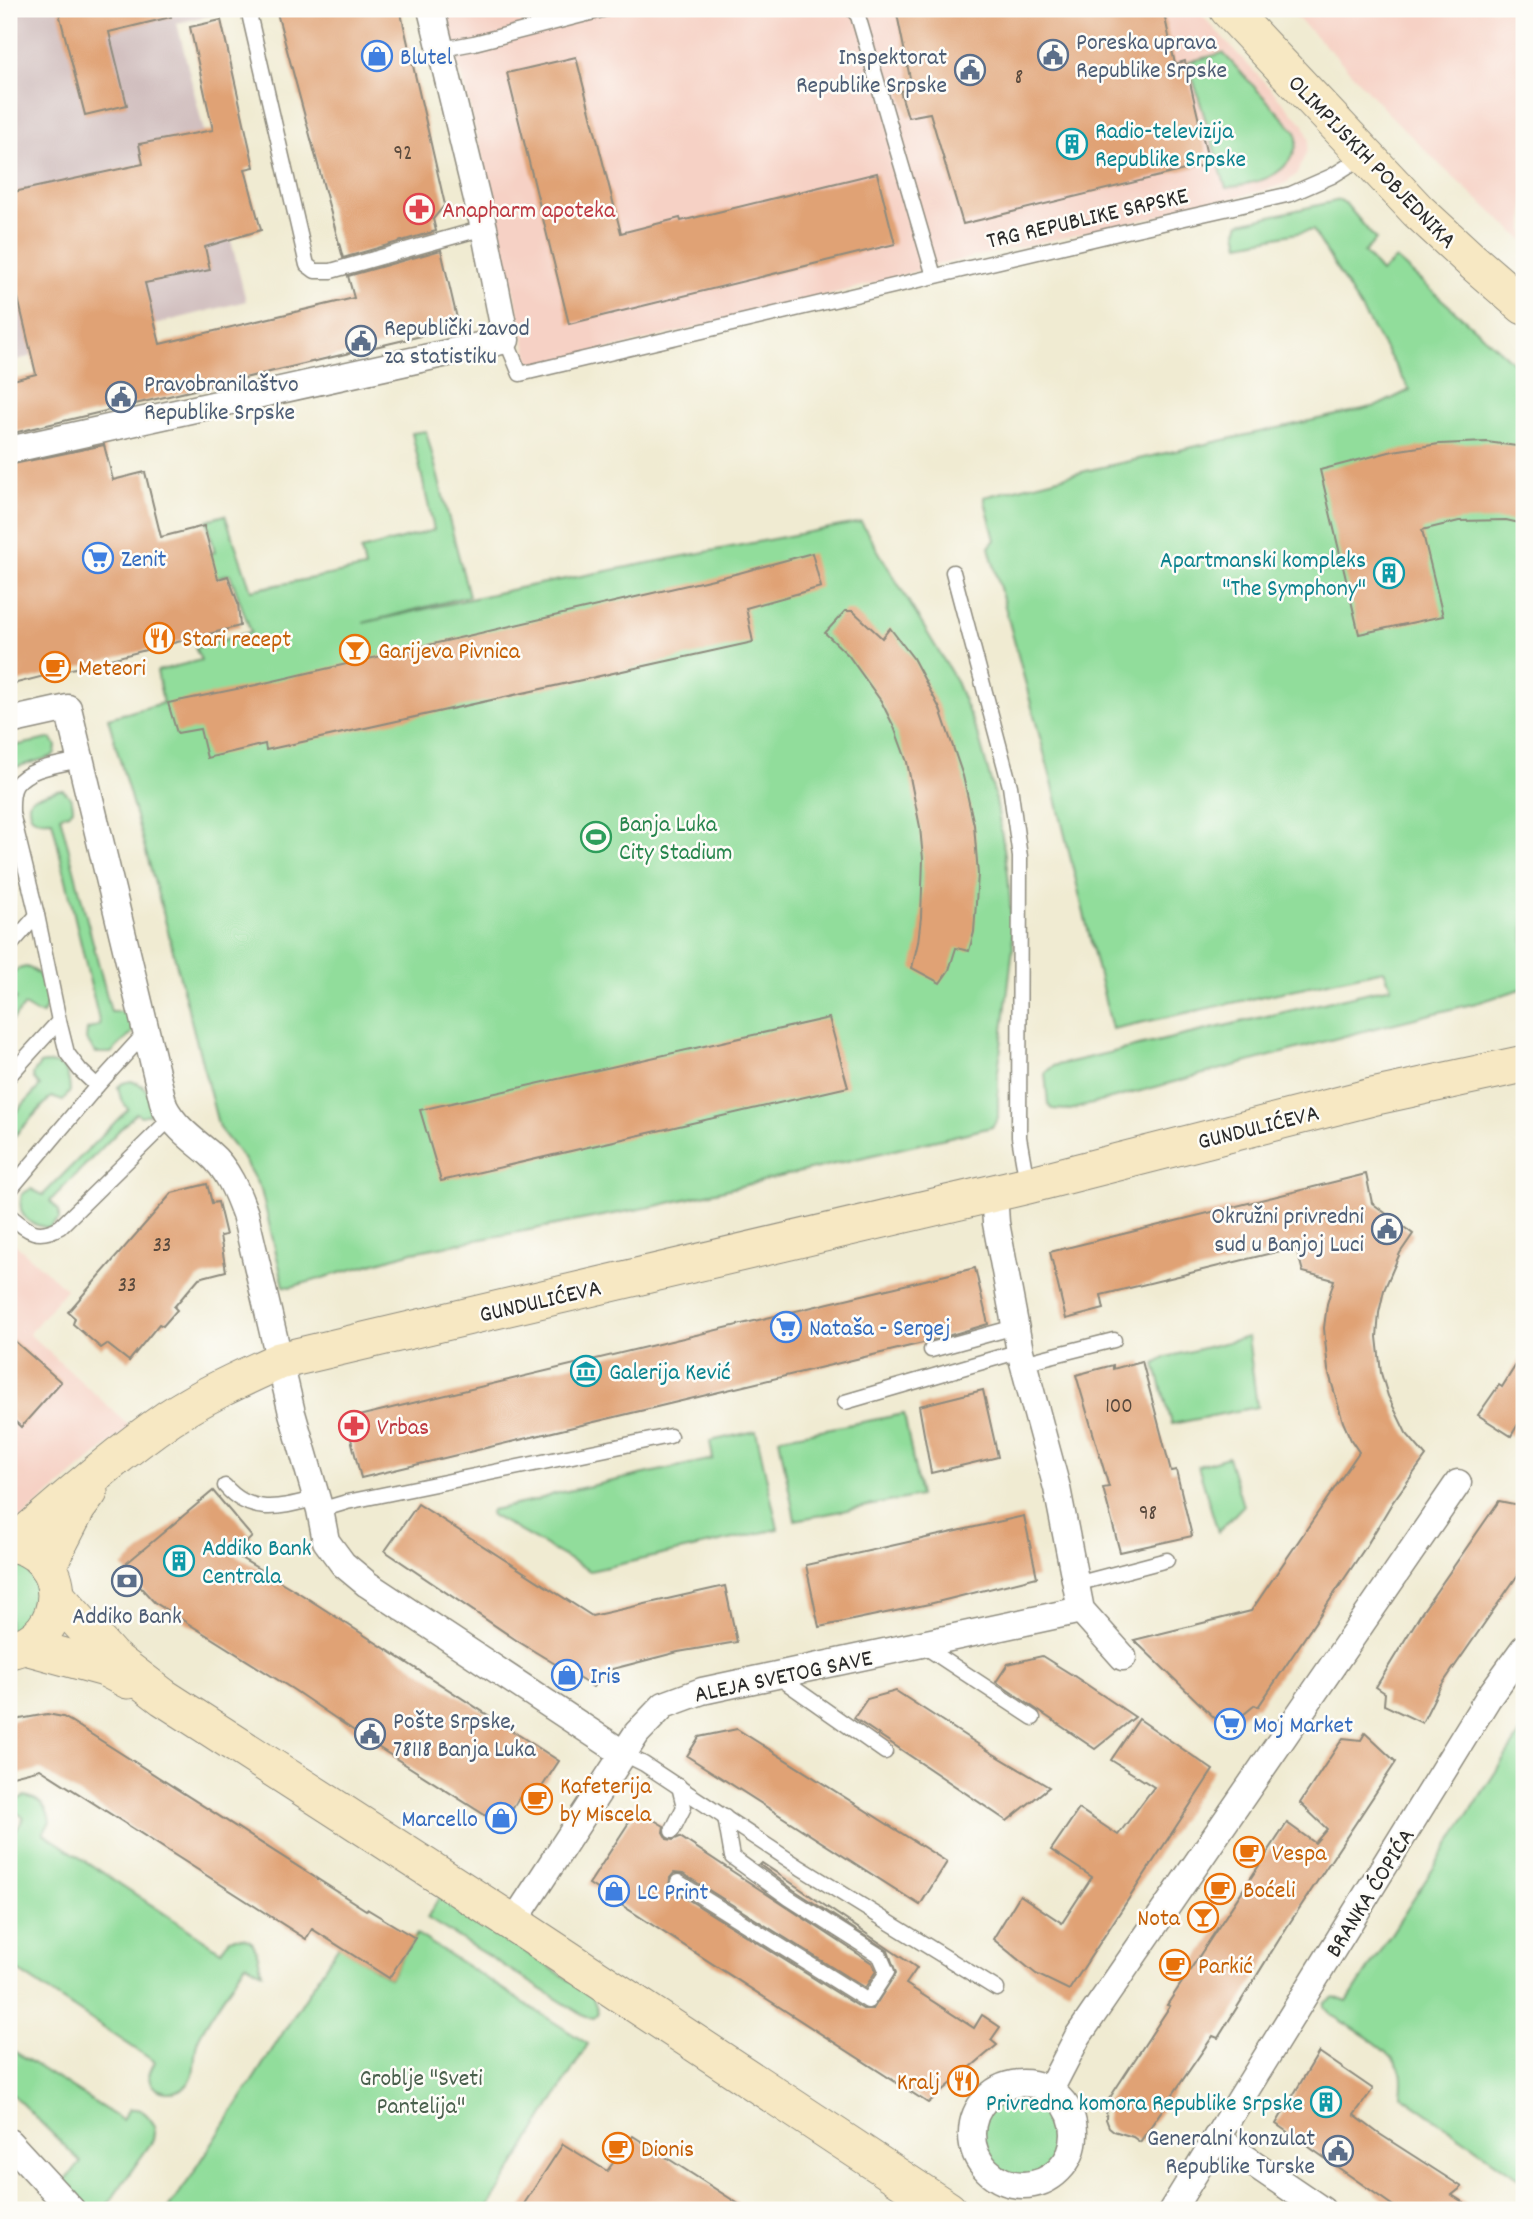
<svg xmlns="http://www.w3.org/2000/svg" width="1533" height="2219" font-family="Dekko,sans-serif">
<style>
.built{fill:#f6d1c5}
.industrial{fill:#d1bfbf}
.green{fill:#91dd9b;stroke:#5e8463;stroke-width:2}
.building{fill:#e0a274}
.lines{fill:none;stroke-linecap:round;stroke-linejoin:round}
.lane-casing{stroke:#8e8b7e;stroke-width:17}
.street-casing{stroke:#8e8b7e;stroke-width:29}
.secondary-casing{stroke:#8e8b7e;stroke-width:39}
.lane{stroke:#fff;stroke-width:14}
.street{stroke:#fff;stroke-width:26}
.secondary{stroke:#f7e8c3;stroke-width:37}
.labels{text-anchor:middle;stroke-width:5;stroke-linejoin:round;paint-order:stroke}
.number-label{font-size:21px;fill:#58493d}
.service-label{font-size:24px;fill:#4e5e75;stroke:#fdfcf7;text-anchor:start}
.shop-label{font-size:24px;fill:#366cbe;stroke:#fdfcf7;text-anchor:start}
.culture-label{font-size:24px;fill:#0d838f;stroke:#fdfcf7;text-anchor:start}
.street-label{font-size:24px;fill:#2b2b2b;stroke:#fdfcf7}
.health-label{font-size:24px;fill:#be3a42;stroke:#fdfcf7;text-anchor:start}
.food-label{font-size:24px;fill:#c56008;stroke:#fdfcf7;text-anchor:start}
.leisure-label{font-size:24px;fill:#27864d;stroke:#fdfcf7;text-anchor:start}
.park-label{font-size:24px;fill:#4a604d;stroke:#fdfcf7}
</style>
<rect width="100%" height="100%" fill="#fdfcf7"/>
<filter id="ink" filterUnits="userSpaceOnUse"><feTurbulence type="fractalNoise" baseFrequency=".0143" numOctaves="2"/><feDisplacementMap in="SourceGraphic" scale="14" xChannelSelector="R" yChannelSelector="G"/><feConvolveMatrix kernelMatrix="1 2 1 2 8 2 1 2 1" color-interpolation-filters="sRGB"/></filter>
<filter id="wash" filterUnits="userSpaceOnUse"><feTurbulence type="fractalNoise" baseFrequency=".00686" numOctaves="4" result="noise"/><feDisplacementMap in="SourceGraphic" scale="28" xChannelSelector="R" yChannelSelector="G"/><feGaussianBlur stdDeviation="1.57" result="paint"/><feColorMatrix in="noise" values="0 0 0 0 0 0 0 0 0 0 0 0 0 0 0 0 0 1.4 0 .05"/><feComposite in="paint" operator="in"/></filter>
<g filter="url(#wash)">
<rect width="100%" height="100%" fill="#f0ebd2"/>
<g class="built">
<polygon points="443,9 1196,9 1304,125 1309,139 1307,151 1297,174 1286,183 1270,189 1121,225 933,266 884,281 537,367 529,362 528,356 507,261 463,79"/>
<polygon points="1288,9 1524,9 1524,241 1443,168 1385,110 1334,54"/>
<polygon points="9,1239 66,1289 29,1334 130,1426 9,1529"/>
</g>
<polygon class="industrial" points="9,9 240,9 177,23 246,301 9,362"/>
<g class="green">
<path d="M1223,53L1296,132C1298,141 1297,145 1293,154C1281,180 1252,183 1226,188L1188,62Z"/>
<polygon points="1340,200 1346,204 1376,240 1364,252 1381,272 1396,259 1524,372 1524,988 1480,1002 1375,1028 1070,1110 1052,1109 1048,1104 1045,1073 1053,1066 1391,987 1384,970 1112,1029 1053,786 989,547 995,540 984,497 1094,469 1377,406 1410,390 1313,230 1240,244 1237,231 1240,223"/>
<polygon points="426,431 469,596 363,623 519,588 861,522 955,679 979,738 996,800 1008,873 1013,947 998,1072 998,1118 992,1127 656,1206 413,1252 291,1287 284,1286 261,1190 242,1157 219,1128 164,916 108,718 163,703 157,671 201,660 195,648 251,632 230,574 177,586 169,565 215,552 207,520 225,515 251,590 365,568 361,550 434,530 412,433"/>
<polygon points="48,739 52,739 56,746 55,753 51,757 9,769 9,747"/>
<path d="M57,790H63C70,796 73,799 73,809L69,813L60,816L111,1012C128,1011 127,1011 135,1026L132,1033L111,1053H96L86,1040L87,1030L100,1025L52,820C38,821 28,820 29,803L32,798Z"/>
<path d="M26,967C45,972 53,997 43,1014L36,1013L24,1006L9,1024V1007L16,999L9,991V975L18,969Z"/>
<path d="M46,1063C66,1063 69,1074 70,1091L63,1101L51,1097L9,1142V1120L40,1086L34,1079L33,1074L40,1064Z"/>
<path d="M131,1081C147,1085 154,1097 150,1114L141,1116L136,1113L50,1201L59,1211V1219L49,1228C29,1225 16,1217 22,1194L31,1189L43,1195L128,1109L121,1099L118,1087L123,1083Z"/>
<polygon points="1248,1337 1257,1407 1172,1424 1155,1364 1167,1357"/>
<polygon points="904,1414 920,1496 795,1520 779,1438"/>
<polygon points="756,1431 778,1529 590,1571 491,1515 490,1512 492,1510 534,1501 554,1494 713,1459 710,1441"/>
<polygon points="1228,1457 1243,1506 1218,1532 1198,1466"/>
<polygon points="9,1561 21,1565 30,1572 41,1593 37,1617 9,1636"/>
<path d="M1524,1728V2182L1401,2095C1402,2087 1403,2080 1401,2072C1393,2049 1352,2028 1331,2015L1325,2007V2003L1334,1997L1347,2002Z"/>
<path d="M25,1796C39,1799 48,1807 50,1822L43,1833L221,1951L229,1939C258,1932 256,1952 262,1972L246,1963C231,1987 212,2011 199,2037C192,2050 198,2072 188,2084C178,2096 151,2095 149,2077C149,2072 152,2067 155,2062L9,1965V1841L24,1818L9,1807L16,1800Z"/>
<polygon points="440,1896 583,1989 593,1998 598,2012 594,2018 586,2017 427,1918"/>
<polygon points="417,1934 588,2044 487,2210 167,2210 191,2177 339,1945 389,1978"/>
<path d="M9,2048L122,2120L129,2109C142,2107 148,2115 155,2126L153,2140L104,2210H83L62,2183L81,2162L9,2091Z"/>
<circle cx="1023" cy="2134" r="43"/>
</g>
<g id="blocks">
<g class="building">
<polygon points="58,9 170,9 171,17 109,32 127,105 85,115"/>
<polygon points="276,9 400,9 445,205 433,219 436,231 343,258"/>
<polygon points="896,9 1163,9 1175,64 1185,61 1209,164 963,224 930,113 908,117 900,91 912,88"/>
<polygon points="221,20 254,167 245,169 261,230 205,247 210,270 145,283 160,344 354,298 348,276 441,250 459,327 9,434 9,381 36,374 9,260 9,193 143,164 139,144 213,130 190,27"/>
<polygon points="576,57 621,233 680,218 681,221 877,173 895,244 569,324 507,73"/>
<polygon points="1487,442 1524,447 1524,524 1506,520 1459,521 1422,530 1443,616 1359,634 1320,470 1393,451 1439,444"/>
<polygon points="104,445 113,480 145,472 161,537 204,526 218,579 228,576 238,603 240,626 9,685 9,465"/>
<polygon points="812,553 821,587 746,608 753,642 266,750 265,744 207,758 200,729 177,733 168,703 256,685 739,573"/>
<polygon points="845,611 853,611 882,638 890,628 913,658 940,709 963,776 974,825 978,874 974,932 969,951 956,948 949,970 940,983 912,968 918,942 921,917 923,859 920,827 907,762 894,727 881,701 848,655 825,633"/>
<polygon points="829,1018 848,1087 441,1181 420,1110"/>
<polygon points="1366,1174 1372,1203 1413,1234 1400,1253 1384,1290 1379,1313 1377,1337 1381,1373 1388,1396 1406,1433 1426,1456 1392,1503 1367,1545 1258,1707 1255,1705 1226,1729 1134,1640 1251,1611 1359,1452 1351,1440 1343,1422 1328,1370 1324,1328 1327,1304 1334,1280 1303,1272 1296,1247 1101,1295 1104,1309 1066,1319 1050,1252"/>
<polygon points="207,1184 212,1203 218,1202 226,1235 220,1236 226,1271 199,1278 174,1307 177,1310 163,1326 159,1324 129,1361 107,1344 101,1348 73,1324 75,1318 68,1312 172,1193"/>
<polygon points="975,1268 988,1324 927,1342 361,1478 346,1419"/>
<polygon points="9,1336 61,1382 21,1427 9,1416"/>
<polygon points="1524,1352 1524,1414 1511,1436 1478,1415 1499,1385 1502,1387"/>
<polygon points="1142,1361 1171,1471 1176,1470 1192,1536 1120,1552 1103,1488 1109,1487 1076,1375 1113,1365 1113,1369"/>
<polygon points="983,1390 998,1457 931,1473 919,1406"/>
<polygon points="213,1491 252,1537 234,1554 296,1591 559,1761 530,1805 519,1798 502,1826 381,1749 294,1690 154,1602 122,1567"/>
<polygon points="1499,1501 1524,1506 1524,1566 1439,1689 1422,1723 1384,1705 1385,1693 1376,1687 1422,1612"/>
<polygon points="418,1504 592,1616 725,1586 737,1642 678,1652 605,1671 593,1687 519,1642 385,1551"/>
<polygon points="1024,1516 1037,1577 929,1604 819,1627 806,1565"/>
<polygon points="1042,1656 1074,1676 1135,1717 1095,1749 996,1682 1008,1664"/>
<polygon points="896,1691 987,1750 1049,1787 1007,1821 854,1718 867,1699"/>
<polygon points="47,1714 63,1717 72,1722 366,1910 367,1909 415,1938 389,1978 312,1929 306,1939 40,1769 9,1777 9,1721"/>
<polygon points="1139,1719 1213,1770 1069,1990 1036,1974 993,1939 1020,1895 1062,1923 1092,1877 1051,1850 1079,1809 1118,1835 1154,1787 1111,1760"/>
<polygon points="737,1729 947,1862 920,1905 687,1756 699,1737"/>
<polygon points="1365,1733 1396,1762 1287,1927 1218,2038 1213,2036 1140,2142 1133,2137 1114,2131 1109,2127 1106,2119 1107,2102 1170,2006 1167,2005 1287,1823 1315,1843 1327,1829 1300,1803 1343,1738 1361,1740"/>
<polygon points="637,1810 664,1826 663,1832 667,1839 673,1840 680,1837 872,1963 876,1971 865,1988 683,1874 674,1873 670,1878 669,1886 673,1890 863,2009 873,2009 896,1973 888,1951 794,1890 760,1865 762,1863 917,1968 906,1984 974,2028 982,2015 1000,2027 991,2040 997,2045 928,2103 589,1884"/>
<polygon points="1319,2052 1373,2089 1354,2115 1378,2133 1462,2187 1452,2195 1475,2210 1399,2210 1276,2124"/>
<polygon points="633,2136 748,2210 520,2210 563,2144 607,2171"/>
</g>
</g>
</g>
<g filter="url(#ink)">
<use href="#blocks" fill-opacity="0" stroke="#8e8b7e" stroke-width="2"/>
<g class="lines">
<g class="lane-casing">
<g id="lane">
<polyline points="852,9 858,16 934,276"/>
<polyline points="250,18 307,265 315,271 331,271 484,228"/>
<polyline points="442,49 474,43 606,9"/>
<polyline points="506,340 520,374 1127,231 1291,194 1332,176 1364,156"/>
<polyline points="953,572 1010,786 1020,857 1019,1137 1027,1183"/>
<path d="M80,760C60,765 29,767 16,785C11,793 12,804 12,813L37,915L59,1021L67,1053L80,1070L97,1086L147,1031"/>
<polyline points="9,947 37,915"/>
<polyline points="9,1076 59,1021"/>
<polyline points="9,1191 97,1086"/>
<path d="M9,1215C27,1230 36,1240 60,1227L170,1119"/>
<polyline points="931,1350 1015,1327"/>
<polyline points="1023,1363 1114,1340"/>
<polyline points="845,1402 1020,1351"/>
<path d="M225,1486C252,1517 282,1507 317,1498"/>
<polyline points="320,1510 347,1502 670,1436"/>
<polyline points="1076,1584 1167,1560"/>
<polyline points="922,1645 1033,1718"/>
<polyline points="777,1676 885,1752"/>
<polyline points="624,1754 644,1764 801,1868 997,1989"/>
<polyline points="672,1831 684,1807 679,1786"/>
<polyline points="678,1882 868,2001 887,1972 880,1956 789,1898 732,1857 725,1817"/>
</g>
</g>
<g class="street-casing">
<g id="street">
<polyline points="9,450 506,340 484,228 431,9"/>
<path d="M9,721L68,708L164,1106C174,1126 192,1139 209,1153C228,1169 237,1192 245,1214L292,1413L320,1510L326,1541L343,1564L367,1584L624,1754"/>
<polyline points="994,1193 996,1223 1020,1351 1057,1488 1081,1610 1123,1657"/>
<polyline points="513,1923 637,1733 664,1705 702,1691 1081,1610"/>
<circle cx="1023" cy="2134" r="51"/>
<polyline points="1050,2090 1078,2036 1458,1483"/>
<polyline points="1216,2138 1322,2210"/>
<polyline points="9,2142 72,2210"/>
<polyline points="1172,2210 1488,1698 1524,1648"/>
</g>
</g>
<g class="secondary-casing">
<g id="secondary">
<polyline points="1228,9 1418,211 1472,261 1524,306"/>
<path d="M9,1543C72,1551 71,1639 9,1650"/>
<path d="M14,1544C64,1501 114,1456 169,1418C204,1395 242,1378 279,1361L1028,1185L1372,1097L1524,1064"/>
<polyline points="47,1566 77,1508 89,1492"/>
<polyline points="57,1597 112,1658 163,1697 513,1923 948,2210"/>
<polyline points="25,1646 105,1668 128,1680"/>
</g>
</g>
<use href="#lane" class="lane"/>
<use href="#street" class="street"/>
<use href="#secondary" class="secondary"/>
</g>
</g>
<defs>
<g id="civic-ring" transform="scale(1.575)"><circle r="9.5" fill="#fdfcf7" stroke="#5c6f8a" stroke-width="1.5"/><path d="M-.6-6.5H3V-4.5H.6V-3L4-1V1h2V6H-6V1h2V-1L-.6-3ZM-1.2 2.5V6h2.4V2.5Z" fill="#5c6f8a"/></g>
<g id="shop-ring" transform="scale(1.575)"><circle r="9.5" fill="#fdfcf7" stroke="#3f7fe0" stroke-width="1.5"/><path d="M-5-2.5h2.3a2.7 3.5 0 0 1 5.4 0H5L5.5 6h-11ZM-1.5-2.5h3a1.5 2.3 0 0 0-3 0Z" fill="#3f7fe0"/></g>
<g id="building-ring" transform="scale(1.575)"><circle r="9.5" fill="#fdfcf7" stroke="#0f9aa8" stroke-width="1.5"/><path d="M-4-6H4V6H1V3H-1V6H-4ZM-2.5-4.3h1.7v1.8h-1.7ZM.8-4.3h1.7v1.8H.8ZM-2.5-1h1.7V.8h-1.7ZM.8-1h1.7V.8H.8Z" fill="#0f9aa8"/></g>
<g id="pharmacy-ring" transform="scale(1.575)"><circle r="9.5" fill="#fdfcf7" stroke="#e0444e" stroke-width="1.5"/><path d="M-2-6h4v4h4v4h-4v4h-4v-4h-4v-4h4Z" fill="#e0444e"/></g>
<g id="supermarket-ring" transform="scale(1.575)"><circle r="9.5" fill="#fdfcf7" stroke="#3f7fe0" stroke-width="1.5"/><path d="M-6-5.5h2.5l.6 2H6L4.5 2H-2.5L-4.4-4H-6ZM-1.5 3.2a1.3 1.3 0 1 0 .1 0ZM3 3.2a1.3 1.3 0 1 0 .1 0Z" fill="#3f7fe0"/></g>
<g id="restaurant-ring" transform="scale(1.575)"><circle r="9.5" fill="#fdfcf7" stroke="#e8710a" stroke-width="1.5"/><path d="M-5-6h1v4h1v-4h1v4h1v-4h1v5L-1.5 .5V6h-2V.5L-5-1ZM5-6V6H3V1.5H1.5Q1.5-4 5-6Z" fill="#e8710a"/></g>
<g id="bar-ring" transform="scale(1.575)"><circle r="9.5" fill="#fdfcf7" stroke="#e8710a" stroke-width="1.5"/><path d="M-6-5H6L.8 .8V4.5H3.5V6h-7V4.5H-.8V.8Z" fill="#e8710a"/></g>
<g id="cafe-ring" transform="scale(1.575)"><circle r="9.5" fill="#fdfcf7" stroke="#e8710a" stroke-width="1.5"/><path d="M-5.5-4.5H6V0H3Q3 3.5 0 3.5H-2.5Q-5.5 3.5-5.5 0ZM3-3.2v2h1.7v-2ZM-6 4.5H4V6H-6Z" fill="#e8710a"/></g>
<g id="stadium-ring" transform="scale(1.575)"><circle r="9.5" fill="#fdfcf7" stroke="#2e9e5b" stroke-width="1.5"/><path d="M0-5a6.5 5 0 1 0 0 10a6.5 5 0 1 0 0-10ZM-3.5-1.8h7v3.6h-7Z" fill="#2e9e5b"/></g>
<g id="museum-ring" transform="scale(1.575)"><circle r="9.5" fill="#fdfcf7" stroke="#0f9aa8" stroke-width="1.5"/><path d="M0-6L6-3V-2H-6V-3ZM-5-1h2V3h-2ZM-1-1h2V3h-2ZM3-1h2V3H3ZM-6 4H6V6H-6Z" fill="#0f9aa8"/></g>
<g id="bank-ring" transform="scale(1.575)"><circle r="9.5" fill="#fdfcf7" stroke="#5c6f8a" stroke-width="1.5"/><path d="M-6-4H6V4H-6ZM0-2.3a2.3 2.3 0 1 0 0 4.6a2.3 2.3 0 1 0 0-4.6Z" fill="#5c6f8a"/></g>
</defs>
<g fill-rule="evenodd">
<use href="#civic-ring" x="1053" y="55"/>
<use href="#shop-ring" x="377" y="56"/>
<use href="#civic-ring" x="970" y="70"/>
<use href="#building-ring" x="1072" y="144"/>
<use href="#pharmacy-ring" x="419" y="209"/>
<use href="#civic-ring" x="361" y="341"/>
<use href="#civic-ring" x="121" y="397"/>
<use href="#supermarket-ring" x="98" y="558"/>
<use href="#building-ring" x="1389" y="573"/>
<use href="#restaurant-ring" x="159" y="638"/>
<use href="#bar-ring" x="355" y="650"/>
<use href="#cafe-ring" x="55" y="667"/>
<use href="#stadium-ring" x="596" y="837"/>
<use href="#civic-ring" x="1387" y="1229"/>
<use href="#supermarket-ring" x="786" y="1327"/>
<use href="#museum-ring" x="586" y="1371"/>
<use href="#pharmacy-ring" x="354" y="1426"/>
<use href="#building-ring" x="179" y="1561"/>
<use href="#bank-ring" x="127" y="1581"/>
<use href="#shop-ring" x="567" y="1675"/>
<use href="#supermarket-ring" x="1230" y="1724"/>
<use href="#civic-ring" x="370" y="1734"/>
<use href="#cafe-ring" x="537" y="1799"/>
<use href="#shop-ring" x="501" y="1818"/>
<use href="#cafe-ring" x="1249" y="1852"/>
<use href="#cafe-ring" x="1220" y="1889"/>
<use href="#shop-ring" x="614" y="1891"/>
<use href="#bar-ring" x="1203" y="1917"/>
<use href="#cafe-ring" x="1175" y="1965"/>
<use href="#restaurant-ring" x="963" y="2081"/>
<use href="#building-ring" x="1326" y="2102"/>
<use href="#cafe-ring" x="618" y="2148"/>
<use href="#civic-ring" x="1338" y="2151"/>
</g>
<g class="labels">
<g class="number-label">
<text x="1019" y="83">8</text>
<text x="403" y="159">92</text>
<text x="162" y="1251">33</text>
<text x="127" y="1291">33</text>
<text x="1119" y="1412">100</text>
<text x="1148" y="1519">98</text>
</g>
<g class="service-label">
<text x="1076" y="49">Poreska uprava<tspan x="1076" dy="28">Republike Srpske</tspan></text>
<text x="947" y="64" text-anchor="end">Inspektorat<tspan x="947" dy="28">Republike Srpske</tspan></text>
<text x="384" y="335">Republički zavod<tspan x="384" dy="28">za statistiku</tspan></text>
<text x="144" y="391">Pravobranilaštvo<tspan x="144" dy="28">Republike Srpske</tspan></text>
<text x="1364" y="1223" text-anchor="end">Okružni privredni<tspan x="1364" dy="28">sud u Banjoj Luci</tspan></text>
<text x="127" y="1623" text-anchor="middle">Addiko Bank</text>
<text x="393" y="1728">Pošte Srpske,<tspan x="393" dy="28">78118 Banja Luka</tspan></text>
<text x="1315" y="2145" text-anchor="end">Generalni konzulat<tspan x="1315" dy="28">Republike Turske</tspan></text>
</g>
<g class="shop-label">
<text x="400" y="64">Blutel</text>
<text x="121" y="566">Zenit</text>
<text x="809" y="1335">Nataša - Sergej</text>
<text x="590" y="1683">Iris</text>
<text x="1253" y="1732">Moj Market</text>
<text x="478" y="1826" text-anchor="end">Marcello</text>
<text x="637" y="1899">LC Print</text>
</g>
<g class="culture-label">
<text x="1095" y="138">Radio-televizija<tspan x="1095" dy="28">Republike Srpske</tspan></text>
<text x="1366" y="567" text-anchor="end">Apartmanski kompleks<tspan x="1366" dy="28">"The Symphony"</tspan></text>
<text x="609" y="1379">Galerija Kević</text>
<text x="202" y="1555">Addiko Bank<tspan x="202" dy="28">Centrala</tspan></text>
<text x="1303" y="2110" text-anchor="end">Privredna komora Republike Srpske</text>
</g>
<g class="street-label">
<text transform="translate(1373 161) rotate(46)" y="8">OLIMPIJSKIH POBJEDNIKA</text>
<text transform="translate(1087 217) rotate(-13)" y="8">TRG REPUBLIKE SRPSKE</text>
<text transform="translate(1258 1126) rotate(-14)" y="8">GUNDULIĆEVA</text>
<text transform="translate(540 1300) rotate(-13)" y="8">GUNDULIĆEVA</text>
<text transform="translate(783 1675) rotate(-12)" y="8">ALEJA SVETOG SAVE</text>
<text transform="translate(1369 1892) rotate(-58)" y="8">BRANKA ĆOPIĆA</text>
</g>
<g class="health-label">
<text x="442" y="217">Anapharm apoteka</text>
<text x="377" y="1434">Vrbas</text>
</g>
<g class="food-label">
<text x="182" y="646">Stari recept</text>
<text x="378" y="658">Garijeva Pivnica</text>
<text x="78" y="675">Meteori</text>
<text x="560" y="1793">Kafeterija<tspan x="560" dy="28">by Miscela</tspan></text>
<text x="1272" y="1860">Vespa</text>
<text x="1243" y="1897">Boćeli</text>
<text x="1180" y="1925" text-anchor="end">Nota</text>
<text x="1198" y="1973">Parkić</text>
<text x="940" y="2089" text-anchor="end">Kralj</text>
<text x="641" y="2156">Dionis</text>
</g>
<g class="leisure-label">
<text x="619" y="831">Banja Luka<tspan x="619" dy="28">City Stadium</tspan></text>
</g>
<g class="park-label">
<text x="421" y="2085">Groblje "Sveti<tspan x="421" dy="28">Pantelija"</tspan></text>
</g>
</g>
<rect width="1533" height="2219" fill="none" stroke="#fdfcf7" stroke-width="35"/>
</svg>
